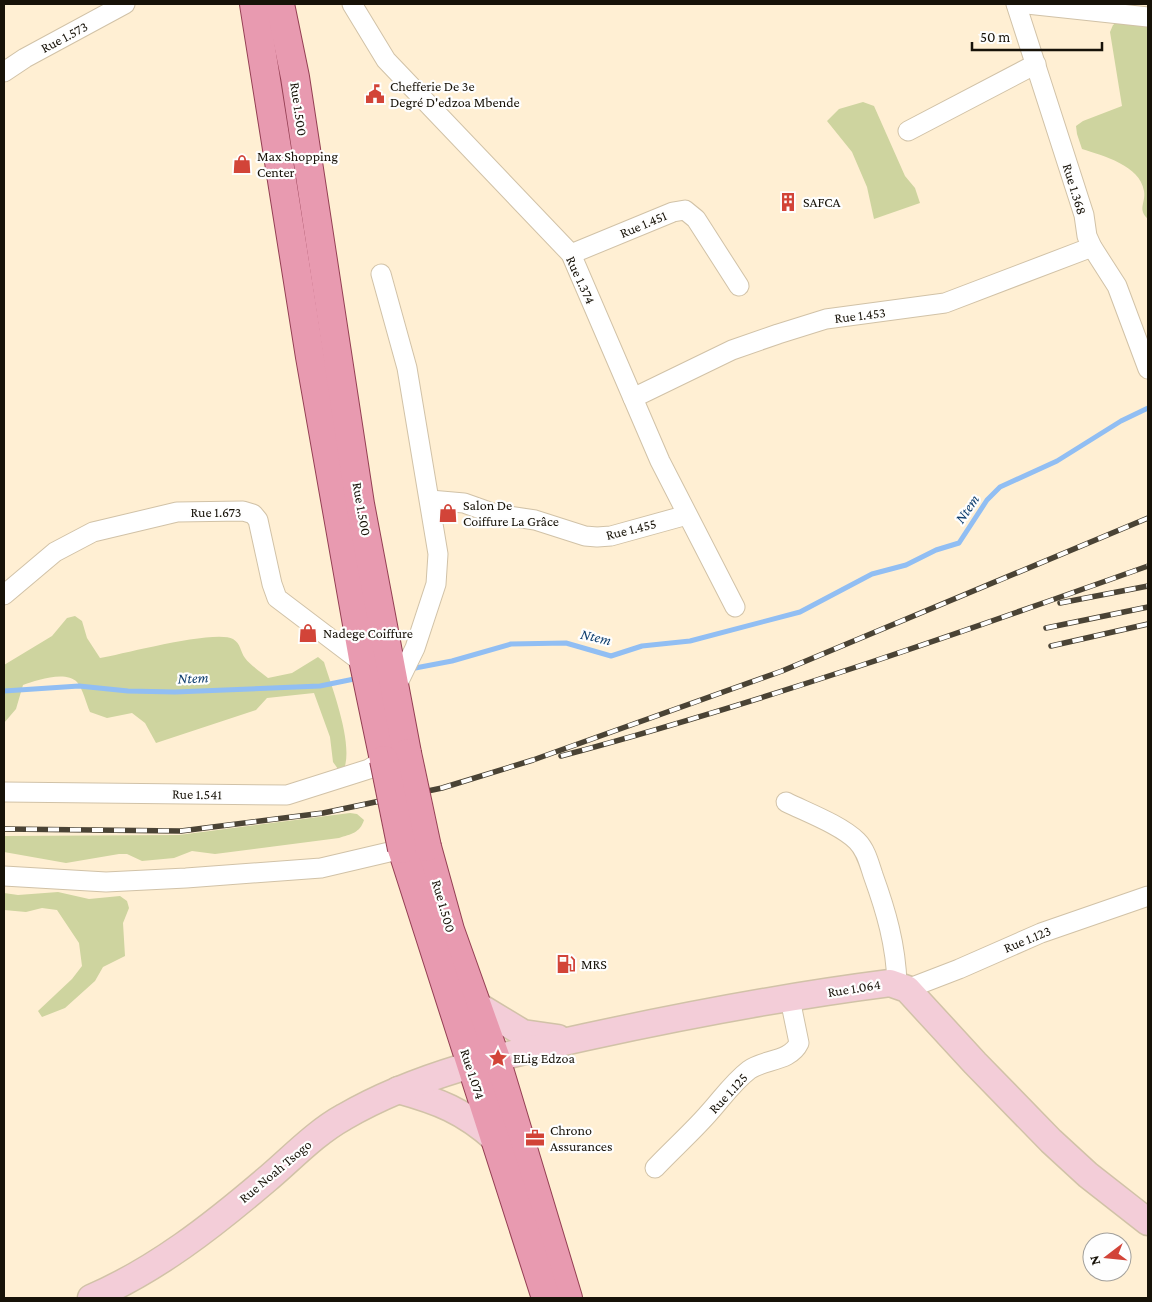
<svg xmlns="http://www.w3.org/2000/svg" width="1152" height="1302" font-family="'Crimson Pro',serif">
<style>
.green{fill:#ced49f}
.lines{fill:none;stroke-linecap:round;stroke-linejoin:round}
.stream{stroke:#91bef3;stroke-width:5}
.minor-casing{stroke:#d1c2a7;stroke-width:21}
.secondary-casing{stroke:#d1c2a7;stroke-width:29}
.primary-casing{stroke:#943f53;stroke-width:30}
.minor{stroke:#fff;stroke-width:19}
.secondary{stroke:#f3cdd8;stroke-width:26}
.primary{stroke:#e89ab0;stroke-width:28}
.rail-casing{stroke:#4a4335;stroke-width:5.5}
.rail{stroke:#fefefe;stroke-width:4;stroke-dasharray:11;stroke-linecap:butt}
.primary-bridge-casing{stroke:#943f53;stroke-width:30;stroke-linecap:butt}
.primary-bridge{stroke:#e89ab0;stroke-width:28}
.labels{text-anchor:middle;stroke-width:4.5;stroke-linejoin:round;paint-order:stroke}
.street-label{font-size:14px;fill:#171208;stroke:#fefefe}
.poi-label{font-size:14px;fill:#171208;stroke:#fefefe;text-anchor:start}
.water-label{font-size:15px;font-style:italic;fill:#103f6f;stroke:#fefefe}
</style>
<rect width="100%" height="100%" fill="#ffefd3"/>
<g class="green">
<path d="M1120,20H1148V219C1137,209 1146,203 1144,191C1140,165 1103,156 1082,149L1077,134L1076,126L1083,121L1122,106L1110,32L1113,25Z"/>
<polygon points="863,102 874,106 905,176 915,188 920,203 874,219 867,187 852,152 827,121 839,109"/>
<path d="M75,616L82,621L87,638L100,658C123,654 216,629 233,639C241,644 240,651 245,658C250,665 261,672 268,678L292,673L318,657L324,662C332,688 352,739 345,766L338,769L333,762L330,737L314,693L267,698L256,710L156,743L145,723L132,713L107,718L90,712C86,703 83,689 77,682C65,670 35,681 23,685L16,709L4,723V665L52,636L67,618Z"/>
<path d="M350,813L357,814L364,820C360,833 351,834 339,838L215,854L192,851L174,858L142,861L127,854H119L66,863L4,852V836L179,835Z"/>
<polygon points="58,892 89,899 120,896 127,901 129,908 123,923 125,956 103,967 95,981 65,1008 42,1017 38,1011 72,979 82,966 79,943 57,910 42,908 26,912 4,910 4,893 18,895"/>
</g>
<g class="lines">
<g class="stream">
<polyline points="410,669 452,661 511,644 566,643 611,656 642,646 690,641 800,612 872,574 906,565 936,550 959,543 987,500 1000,487 1057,461 1121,421 1148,408"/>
<polyline points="4,691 79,686 128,691 175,692 320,686 359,678"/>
</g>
<g class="minor-casing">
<g id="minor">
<polyline points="352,4 386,60 571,254 660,461 735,607"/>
<polyline points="1016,4 1084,215 1087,236 1092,247 1117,286 1148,369"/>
<polyline points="1027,4 1148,17"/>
<polyline points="4,72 25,58 125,4"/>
<polyline points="908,131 1036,64"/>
<polyline points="571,254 673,212 685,210 696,219 739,286"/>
<polyline points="381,274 407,368 438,554 436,584 415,648 396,687"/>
<polyline points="633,398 732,350 778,334 826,319 945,303 1092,247"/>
<polyline points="430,500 464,503 495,514 535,520 585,536 597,537 611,536 687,515"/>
<polyline points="4,595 55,552 93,532 177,512 243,511 253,514 258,520 272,584 277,598 364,664"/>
<polyline points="4,792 287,795 369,769 384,760"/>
<path d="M786,802C806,812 841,825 857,841C866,850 869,863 873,875C886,911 896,945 897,984"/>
<polyline points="4,876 106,882 186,878 321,868 402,849"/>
<polyline points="907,989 959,969 1041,933 1148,896"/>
<path d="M655,1168C672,1150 691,1133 707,1115C721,1100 732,1083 749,1070C764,1059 790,1062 799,1043L790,999"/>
</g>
</g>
<g class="secondary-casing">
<g id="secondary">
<polyline points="480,1007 523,1033 558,1038"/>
<path d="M398,1090C438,1101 464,1111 495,1139"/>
<path d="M91,1298C156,1270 212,1226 266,1180C291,1159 315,1133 344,1117C418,1074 504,1055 586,1037C687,1015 788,996 890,983L907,989L975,1063L1051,1141L1088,1175L1148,1222"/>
</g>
</g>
<g class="primary-casing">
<g id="primary">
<polyline points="254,4 310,357 364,664 384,760"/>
<polyline points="280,4 295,77 360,504 407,753"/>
<polyline points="427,847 450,930 496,1059 568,1298"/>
<polyline points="402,849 546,1298"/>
</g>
</g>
<use href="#minor" class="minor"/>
<use href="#secondary" class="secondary"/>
<use href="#primary" class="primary"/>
<g class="rail-casing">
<g id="rail">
<polyline points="1060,603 1148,586"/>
<polyline points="1046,628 1148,607"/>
<polyline points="1051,646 1148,624"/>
<path d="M561,756C760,703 954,635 1148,566"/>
<polyline points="4,829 181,831 323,813 442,788 533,760 782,671 1148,518"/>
</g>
</g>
<use href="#rail" class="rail"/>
<g class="primary-bridge-casing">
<g id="primary-bridge">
<polyline points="407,753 427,847"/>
<polyline points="384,760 402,849"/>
</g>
</g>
<use href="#primary-bridge" class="primary-bridge"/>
</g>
<defs>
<g id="civic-bare" transform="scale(1.5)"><path d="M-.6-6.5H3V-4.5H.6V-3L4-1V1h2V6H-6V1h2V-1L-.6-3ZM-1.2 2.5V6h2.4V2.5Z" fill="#d24438" stroke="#fefefe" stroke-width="2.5" paint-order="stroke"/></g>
<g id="shop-bare" transform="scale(1.5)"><path d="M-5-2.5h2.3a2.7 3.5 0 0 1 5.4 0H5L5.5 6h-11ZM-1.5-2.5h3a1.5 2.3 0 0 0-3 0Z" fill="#d24438" stroke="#fefefe" stroke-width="2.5" paint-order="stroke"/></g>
<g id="building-bare" transform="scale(1.5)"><path d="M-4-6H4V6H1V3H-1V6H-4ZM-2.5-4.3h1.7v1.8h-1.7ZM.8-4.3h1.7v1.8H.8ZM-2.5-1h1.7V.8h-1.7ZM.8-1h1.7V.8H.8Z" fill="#d24438" stroke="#fefefe" stroke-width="2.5" paint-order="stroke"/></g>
<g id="fuel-bare" transform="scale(1.5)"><path d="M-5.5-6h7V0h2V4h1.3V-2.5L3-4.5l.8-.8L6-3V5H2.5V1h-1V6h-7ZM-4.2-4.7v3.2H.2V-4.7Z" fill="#d24438" stroke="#fefefe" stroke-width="2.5" paint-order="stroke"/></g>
<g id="sight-bare" transform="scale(1.5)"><path d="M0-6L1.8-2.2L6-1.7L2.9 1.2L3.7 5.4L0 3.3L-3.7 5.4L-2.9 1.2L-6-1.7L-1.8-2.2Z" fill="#d24438" stroke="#fefefe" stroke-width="2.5" paint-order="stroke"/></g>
<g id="office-bare" transform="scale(1.5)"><path d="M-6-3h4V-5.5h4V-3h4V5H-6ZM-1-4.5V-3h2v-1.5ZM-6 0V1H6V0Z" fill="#d24438" stroke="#fefefe" stroke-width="2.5" paint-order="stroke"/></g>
</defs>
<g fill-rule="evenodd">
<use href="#civic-bare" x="375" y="94"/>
<use href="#shop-bare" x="242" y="164"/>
<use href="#building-bare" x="788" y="202"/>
<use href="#shop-bare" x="448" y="513"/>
<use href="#shop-bare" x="308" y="633"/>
<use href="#fuel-bare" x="566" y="964"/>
<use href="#sight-bare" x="498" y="1058"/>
<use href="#office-bare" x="535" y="1138"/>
</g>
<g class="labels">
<g class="street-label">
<text transform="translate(64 37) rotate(-28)" y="5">Rue 1.573</text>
<text transform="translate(299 109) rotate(82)" y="5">Rue 1.500</text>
<text transform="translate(1075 189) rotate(73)" y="5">Rue 1.368</text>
<text transform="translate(643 224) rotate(-23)" y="5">Rue 1.451</text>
<text transform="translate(581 280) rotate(65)" y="5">Rue 1.374</text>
<text transform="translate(860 315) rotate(-7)" y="5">Rue 1.453</text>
<text transform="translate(362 509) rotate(80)" y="5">Rue 1.500</text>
<text x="216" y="517">Rue 1.673</text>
<text transform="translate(631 529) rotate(-14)" y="5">Rue 1.455</text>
<text transform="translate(197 794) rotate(1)" y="5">Rue 1.541</text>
<text transform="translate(444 906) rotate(74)" y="5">Rue 1.500</text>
<text transform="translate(1027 939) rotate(-22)" y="5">Rue 1.123</text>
<text transform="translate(854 988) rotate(-9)" y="5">Rue 1.064</text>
<text transform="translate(473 1074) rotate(72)" y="5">Rue 1.074</text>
<text transform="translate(728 1093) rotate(-47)" y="5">Rue 1.125</text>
<text transform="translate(275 1171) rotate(-40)" y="5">Rue Noah Tsogo</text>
</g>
<g class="poi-label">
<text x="390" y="91">Chefferie De 3e<tspan x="390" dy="16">Degré D'edzoa Mbende</tspan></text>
<text x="257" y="161">Max Shopping<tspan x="257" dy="16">Center</tspan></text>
<text x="803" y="207">SAFCA</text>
<text x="463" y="510">Salon De<tspan x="463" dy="16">Coiffure La Grâce</tspan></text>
<text x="323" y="638">Nadege Coiffure</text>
<text x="581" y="969">MRS</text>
<text x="513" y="1063">ELig Edzoa</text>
<text x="550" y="1135">Chrono<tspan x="550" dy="16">Assurances</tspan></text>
</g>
<g class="water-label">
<text transform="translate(967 509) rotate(-56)" y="5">Ntem</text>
<text transform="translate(596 637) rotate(13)" y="5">Ntem</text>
<text transform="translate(193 678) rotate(-2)" y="5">Ntem</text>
</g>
</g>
<rect width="1152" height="1302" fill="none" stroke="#171208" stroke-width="10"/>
<g transform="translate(1107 1257) rotate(254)"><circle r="24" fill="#fefefe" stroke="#a2a09c"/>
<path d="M0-4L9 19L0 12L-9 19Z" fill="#d24438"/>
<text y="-8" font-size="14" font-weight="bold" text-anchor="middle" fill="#171208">N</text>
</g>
<path d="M972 42v8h130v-8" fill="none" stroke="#171208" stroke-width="2.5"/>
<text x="980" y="42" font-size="15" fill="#171208" stroke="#fefefe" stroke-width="4" paint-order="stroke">50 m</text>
</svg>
